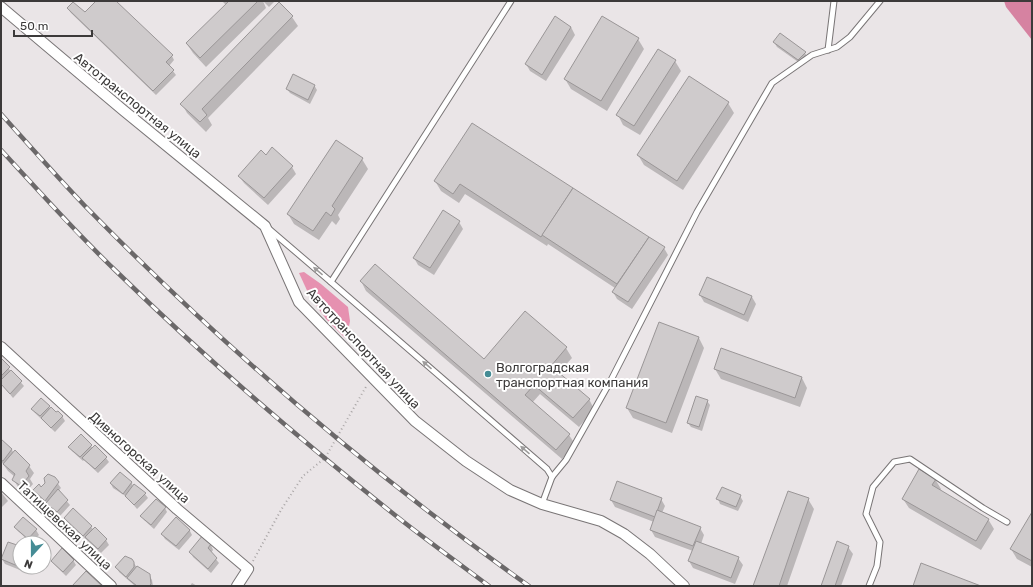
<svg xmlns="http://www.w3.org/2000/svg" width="1033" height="587" font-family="Rubik,sans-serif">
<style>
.forest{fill:#e691b0}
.water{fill:#d682a1}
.shadow{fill:#0003}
.building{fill:#cfcbcc;stroke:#9a9697}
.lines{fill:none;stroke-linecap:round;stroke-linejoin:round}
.service-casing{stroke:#797576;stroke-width:7}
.minor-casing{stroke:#797576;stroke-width:12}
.path{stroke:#aaa6a7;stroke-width:2;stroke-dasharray:1 3;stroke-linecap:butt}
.service{stroke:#fff;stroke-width:5}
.minor{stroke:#fff;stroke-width:10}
.rail-casing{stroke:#6b6869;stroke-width:4.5}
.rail{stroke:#fff;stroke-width:3;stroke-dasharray:9;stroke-linecap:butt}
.oneway{fill:#9e9c9c}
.poi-dot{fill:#458c95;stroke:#fff;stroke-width:1.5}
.labels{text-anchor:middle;stroke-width:4;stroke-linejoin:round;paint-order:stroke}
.street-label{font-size:13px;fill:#3c3a3a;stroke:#fff}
.poi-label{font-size:13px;fill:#3c3a3a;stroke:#fff;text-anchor:start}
</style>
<rect width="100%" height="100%" fill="#eae5e7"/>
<polygon class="forest" points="304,272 321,284 348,307 350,321 348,332 345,338 326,319 310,297 299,273"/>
<polygon class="water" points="1004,1 1032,1 1032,40 1006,7"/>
<g class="shadow">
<polygon points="97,1 114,1 172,56 174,60 169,66 176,75 156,95 71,13 68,9 85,14"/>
<polygon points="222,1 263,1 266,8 206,67 193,53 187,44 226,5"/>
<polygon points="263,1 275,1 269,7"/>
<polygon points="292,17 298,26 208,118 212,125 206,132 187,113 182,104"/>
<polygon points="571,27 575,35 546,81 530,71 526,64"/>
<polygon points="780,34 805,53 808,58 801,64 777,47 774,42"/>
<polygon points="638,39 644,49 607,111 571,89 565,79"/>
<polygon points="675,61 681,71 640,135 623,125 618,115"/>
<polygon points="314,85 317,90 310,104 290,93 287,89"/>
<polygon points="728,103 734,113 683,190 644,165 638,155"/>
<polygon points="472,124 664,248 668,255 632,309 617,299 613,292 615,288 548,244 547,246 465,194 459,203 441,191 435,181"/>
<polygon points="266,156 292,167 296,174 268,205 244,183 239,176"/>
<polygon points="362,159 368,169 338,215 340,219 336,225 332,221 319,240 294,224 288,214"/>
<polygon points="459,222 463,229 434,275 418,265 414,258"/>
<polygon points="707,278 752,297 756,304 748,322 704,302 700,295"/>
<polygon points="361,281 484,360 566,348 572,358 558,373 589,399 594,409 579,427 540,394 532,403 569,435 575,444 562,459 366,291"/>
<polygon points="660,323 699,338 704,348 672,433 633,418 627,408"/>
<polygon points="722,350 802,378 807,388 800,407 721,379 715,369"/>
<polygon points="1,360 24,386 13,398 1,383"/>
<polygon points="707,401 710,405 702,431 691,427 688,423"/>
<polygon points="49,407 51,409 62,416 65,421 55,432 35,413 32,409"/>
<polygon points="1,440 12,450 14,454 29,466 34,473 30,479 33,484 25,493 18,487 14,480 15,477 8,471 1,461"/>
<polygon points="91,446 93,449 95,446 106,458 109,462 98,473 84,460 83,461 72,451 69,447"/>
<polygon points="120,473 132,483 133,487 145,494 148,498 137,509 127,497 113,488 111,484"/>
<polygon points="54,478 61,488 58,491 70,505 60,516 48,504 48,505 37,495 34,490 41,488"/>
<polygon points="935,479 941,489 940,491 988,519 994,529 981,550 909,508 903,499"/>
<polygon points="1,492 8,501 1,508"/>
<polygon points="740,496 743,501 738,511 720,504 718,499"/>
<polygon points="661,499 665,506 662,513 700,528 704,535 701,544 738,558 743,565 735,584 693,568 689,561 693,551 655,537 651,530 654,522 615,507 611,500"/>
<polygon points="808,499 814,509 787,586 754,586"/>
<polygon points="165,508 167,512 154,529 144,520 142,516"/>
<polygon points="73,509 94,530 106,540 109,545 101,553 68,523 66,518"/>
<polygon points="1032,514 1032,567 1017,559 1011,549"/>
<polygon points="23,518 36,530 39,535 31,543 18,531 15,527"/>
<polygon points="176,518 190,531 192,535 179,550 165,539 162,534"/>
<polygon points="203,537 211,545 213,550 211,553 219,563 211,573 193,557 191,552"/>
<polygon points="20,547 20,567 27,567 25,572 5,564 2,559"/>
<polygon points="848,547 853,554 841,586 822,586"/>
<polygon points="73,560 76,565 66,576 55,565 52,561"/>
<polygon points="134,563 137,568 149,575 152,580 153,586 135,586 119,572 117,567"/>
<polygon points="192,583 197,586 190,586"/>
</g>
<g class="building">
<polygon points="96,1 116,1 173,55 166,62 174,70 153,91 67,8 73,2 85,12"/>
<polygon points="229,1 258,1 200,58 186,43"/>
<polygon points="279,2 293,16 202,109 207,115 200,122 180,104"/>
<polygon points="555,16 571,27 542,75 525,64"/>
<polygon points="602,16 639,38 601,101 564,79"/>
<polygon points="780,33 806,52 798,60 773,42"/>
<polygon points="658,49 676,60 634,126 616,115"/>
<polygon points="293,74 315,85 308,100 286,89"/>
<polygon points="689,76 729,102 677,181 637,155"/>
<polygon points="472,123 573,188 541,237 460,184 453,194 434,181"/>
<polygon points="336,140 363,158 332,206 335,209 331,216 326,212 313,231 287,214"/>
<polygon points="272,147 293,166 264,198 238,176 261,150 266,155"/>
<polygon points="573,188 649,237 617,284 542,235"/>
<polygon points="443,210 460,221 430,268 413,258"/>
<polygon points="649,237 665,247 628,302 612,292"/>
<polygon points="375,264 484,359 525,311 567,347 551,366 590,399 573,418 534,385 525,395 570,434 556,450 360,281"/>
<polygon points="707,277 752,296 744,315 699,295"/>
<polygon points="659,322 699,337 666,423 626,408"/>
<polygon points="721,348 802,377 795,398 714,369"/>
<polygon points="1,358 10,367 1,376"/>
<polygon points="11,370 22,381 10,394 1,384 1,380"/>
<polygon points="696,396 708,400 699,427 687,423"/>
<polygon points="41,398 50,406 40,416 31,409"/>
<polygon points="51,407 56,412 58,411 63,416 51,428 41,418"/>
<polygon points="81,434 92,445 80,457 68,447"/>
<polygon points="1,439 12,449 3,461 1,460"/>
<polygon points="95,445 107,457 95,469 82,458"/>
<polygon points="15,450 30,465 26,471 29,476 21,486 12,480 15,474 3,464"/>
<polygon points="919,469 936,479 932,485 989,519 976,541 902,499"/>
<polygon points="120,472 132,482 123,494 110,483"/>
<polygon points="48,474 55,477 59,482 45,501 33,490 39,484 41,487 45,483 44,478"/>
<polygon points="617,481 662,498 655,517 610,500"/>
<polygon points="134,484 146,493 134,505 125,496"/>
<polygon points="722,487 741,495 736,507 716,499"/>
<polygon points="58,489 68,500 57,512 46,503"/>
<polygon points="788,491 809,498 779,586 753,586"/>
<polygon points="156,499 166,507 151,525 140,516"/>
<polygon points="73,508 92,526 83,536 64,518"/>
<polygon points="657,510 701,527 693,546 650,530"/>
<polygon points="1032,512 1032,561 1010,549"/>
<polygon points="23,517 37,529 28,539 14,527"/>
<polygon points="176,517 190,530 176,546 161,534"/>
<polygon points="95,527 107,539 98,549 85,537"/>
<polygon points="203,535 211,544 208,548 217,558 208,569 189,552"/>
<polygon points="696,541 739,557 731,578 688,561"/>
<polygon points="837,541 849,546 835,586 821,586"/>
<polygon points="8,542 20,546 20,567 1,559"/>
<polygon points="62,548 74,560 63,572 51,561"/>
<polygon points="125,556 132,559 134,562 134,567 126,577 115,567"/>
<polygon points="921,563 981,586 913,586"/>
<polygon points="137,566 150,574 151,584 149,586 137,586 127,578"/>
<polygon points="86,571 102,586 72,586"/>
</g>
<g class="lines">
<g class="service-casing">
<g id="service">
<polyline points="828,50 834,1"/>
<polyline points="269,229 331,282 547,469 552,477"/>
<polyline points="331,282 511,1"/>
<polyline points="542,504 552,477 566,460 610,382 697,212 772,83 812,55 837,47 850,37 880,1"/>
<polyline points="869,586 877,566 880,542 866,514 873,487 894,462 910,459 983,508 1007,522"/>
</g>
</g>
<g class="minor-casing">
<g id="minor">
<polyline points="1,7 123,110 265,226 299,302 415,421 466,461 510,490 542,504 601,521 624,534 650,554 684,586"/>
<polyline points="1,347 177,509 248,569 237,586"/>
<polyline points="1,483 111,586"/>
</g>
</g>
<polyline class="path" points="253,561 281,510 303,476 325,458 367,385"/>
<use href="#service" class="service"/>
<use href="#minor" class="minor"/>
<g class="rail-casing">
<g id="rail">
<path d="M1,114C29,145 56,176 85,206C221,345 370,473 529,586"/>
<path d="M1,150C39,191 76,233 117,272C208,361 305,444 405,523C432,544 461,565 489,586"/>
</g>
</g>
<use href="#rail" class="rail"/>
</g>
<defs><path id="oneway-solid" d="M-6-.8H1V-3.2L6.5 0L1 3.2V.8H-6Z"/></defs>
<g class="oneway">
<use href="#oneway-solid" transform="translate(318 271) rotate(-140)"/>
<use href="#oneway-solid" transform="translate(427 365) rotate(-139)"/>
<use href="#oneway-solid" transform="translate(525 450) rotate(-139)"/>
</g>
<circle class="poi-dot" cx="488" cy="374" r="4"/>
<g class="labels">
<g class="street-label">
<text transform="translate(138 105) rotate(39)" y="5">Автотранспортная улица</text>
<text transform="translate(364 348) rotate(47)" y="5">Автотранспортная улица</text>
<text transform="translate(140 457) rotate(42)" y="5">Дивногорская улица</text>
<text transform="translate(65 525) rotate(43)" y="5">Татищевская улица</text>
</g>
<g class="poi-label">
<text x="496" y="372">Волгоградская<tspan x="496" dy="15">транспортная компания</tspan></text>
</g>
</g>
<rect width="1033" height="587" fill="none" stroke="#3c3a3a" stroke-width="4"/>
<g transform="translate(32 555) rotate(201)"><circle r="19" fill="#ffffff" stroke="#b1b0b0"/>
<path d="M0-3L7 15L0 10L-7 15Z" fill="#458c95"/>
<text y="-6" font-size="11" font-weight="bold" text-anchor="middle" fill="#3c3a3a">N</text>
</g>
<path d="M14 30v6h78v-6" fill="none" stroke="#3c3a3a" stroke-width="2"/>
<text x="20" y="30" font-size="12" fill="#3c3a3a" stroke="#ffffff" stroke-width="3" paint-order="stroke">50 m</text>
</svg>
